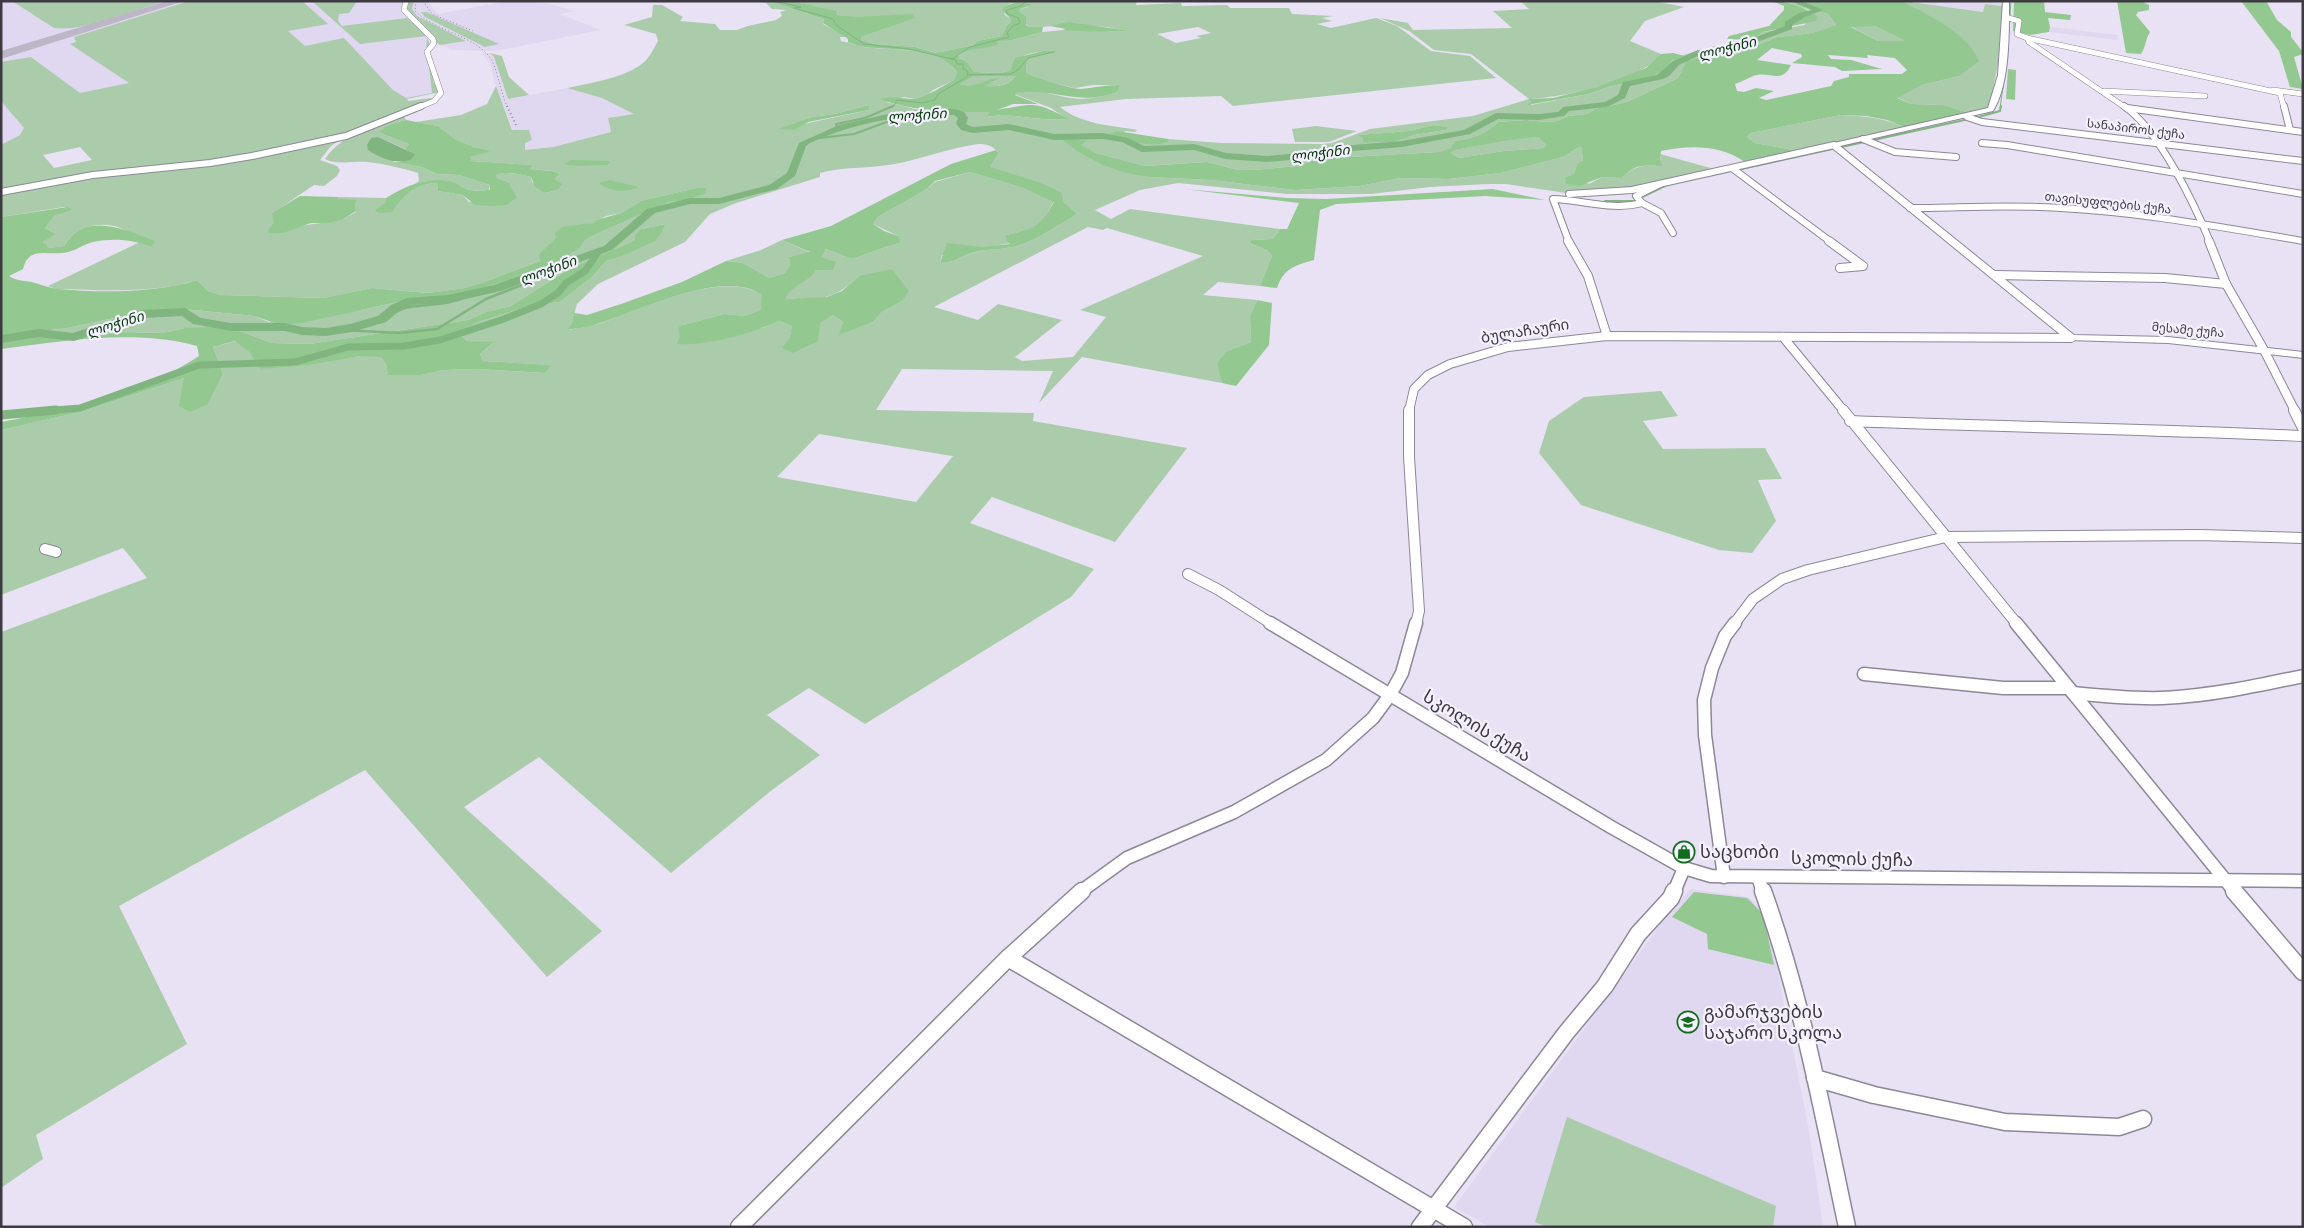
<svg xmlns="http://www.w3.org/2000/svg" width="2304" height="1228" font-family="'PT Sans Narrow','Noto Sans Georgian',sans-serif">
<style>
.built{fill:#e0d7f0;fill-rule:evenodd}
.green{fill:#abccaa;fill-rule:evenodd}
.forest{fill:#93c891;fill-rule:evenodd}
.water{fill:#81b580}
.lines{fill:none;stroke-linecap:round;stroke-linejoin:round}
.stream-far2{stroke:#81b580;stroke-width:1}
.stream-far1{stroke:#81b580;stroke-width:2}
.stream{stroke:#81b580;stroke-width:2.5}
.canal-far1{stroke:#81b580;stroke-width:7}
.canal{stroke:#81b580;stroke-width:9}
.river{fill:#81b580;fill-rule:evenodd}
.taxiway{fill:#bcb6c6;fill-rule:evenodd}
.minor-far5-casing{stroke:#8d8798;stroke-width:6}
.minor-far4-casing{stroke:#8d8798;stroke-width:8}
.minor-far3-casing{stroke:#8d8798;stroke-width:10}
.minor-far2-casing{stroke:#8d8798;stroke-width:12}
.minor-far1-casing{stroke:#8d8798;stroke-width:15}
.minor-casing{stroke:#8d8798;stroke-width:19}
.tertiary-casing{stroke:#8d8798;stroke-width:2}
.minor-far5{stroke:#fff;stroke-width:5}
.minor-far4{stroke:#fff;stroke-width:6}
.minor-far3{stroke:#fff;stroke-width:8}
.minor-far2{stroke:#fff;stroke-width:10}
.minor-far1{stroke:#fff;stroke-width:12}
.minor{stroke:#fff;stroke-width:16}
.tertiary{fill:#fff;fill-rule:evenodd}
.rail-far1{stroke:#908b98;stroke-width:1;stroke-dasharray:1 2.5;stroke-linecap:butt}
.rail{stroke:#908b98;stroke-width:2;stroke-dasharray:1 3;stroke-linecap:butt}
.labels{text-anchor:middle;stroke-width:4.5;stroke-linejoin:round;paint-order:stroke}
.far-street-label{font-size:12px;fill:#3d3a42;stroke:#f5f0ff}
.far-water-label{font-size:14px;font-style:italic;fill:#003802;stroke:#f5f0ff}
.street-label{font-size:15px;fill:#3d3a42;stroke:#f5f0ff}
.near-street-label{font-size:18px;fill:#3d3a42;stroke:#f5f0ff}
.near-poi-label{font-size:18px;fill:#3d3a42;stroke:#f5f0ff;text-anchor:start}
</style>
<rect width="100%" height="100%" fill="#e9e2f4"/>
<g class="built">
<path d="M1,1H403L400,9L407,18L341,27L388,41L427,36L426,50L432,93L406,98L408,102L1,183ZM80,147L92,160L54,168L43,155Z"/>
<path d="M414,1H427L438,14L508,1H538L575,11L560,14L600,30L496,51L453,50L440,45L465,41L417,16L411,9ZM426,12L438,18L498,44L485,47L467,36Z"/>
<polygon points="1908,1 1988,1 2002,3 2002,6 1986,4 1984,12"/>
<polygon points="2050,27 2118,35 2117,40 2049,32"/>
<polygon points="482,53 490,53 494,57 508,99 567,88 602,98 635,114 611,132 553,147 525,150 524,143 513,130 494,81 491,66"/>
<polygon points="1691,889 1748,897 1766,913 1809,1131 1823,1227 1490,1227 1454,1207 1671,910"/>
</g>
<g class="green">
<path d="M12,1H165C136,10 83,32 54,28Z"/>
<path d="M189,1H302L328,24L288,31L305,46L344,38L393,90L406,98L432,93L428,59L434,83L440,92L407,99L408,101L431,98L434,100L349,134L227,160L111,172L1,191V145L20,135L24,128L1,101V62L31,57L80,93L129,83L70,44L76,42L74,37ZM80,147L92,160L54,168L43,155Z"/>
<path d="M357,1L349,13L339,14L338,21L342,26L407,18C416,26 428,33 430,46L426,50L427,36L360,44L313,2Z"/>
<polygon points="410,1 414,1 412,9 417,16 466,41 440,45 437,43 435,37 406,9"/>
<path d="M757,1H768L824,19L823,24L842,34L844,37H840L841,41C849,43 857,45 864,47C894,52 938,44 957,72L954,80L933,90L924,98L915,99L904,97L886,102L924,111L940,109L991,112L987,117C1014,112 1040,122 1067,119L1051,108L1014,94C1031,85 1054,96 1071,98C1087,100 1103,97 1117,92L1119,85H1093L1075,88L1032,78L1026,73L1027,61L1031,58L1056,51C1040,51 1016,52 1010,70L1002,73L974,72L967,62L959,58L958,56L967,49H977L1001,39L1012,40L1042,32L1074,29L1101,32L1128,31L1106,27L1081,25L1077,23L1043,27H1029L1026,24L1027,17L1019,11L1020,9L1028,7L1027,3L1030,1H1137L1136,5L1181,3L1182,6L1227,5L1230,8H1289L1292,14L1333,16L1322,18L1332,21L1317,24L1331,28L1376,18L1397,26L1431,51L1470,56L1496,78L1233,106L1221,96L1126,99L1060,107C1083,125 1110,125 1137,130L1135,132L1126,131L1116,136C1134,141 1151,147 1170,141L1168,139L1221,143L1322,144L1332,143L1370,129L1473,116L1529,99L1471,54L1434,50L1409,31L1380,18L1408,23L1413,30L1512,28L1493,11L1529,9L1520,1H1654L1684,7L1645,21L1630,41L1661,54C1639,82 1565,97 1530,99L1531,105L1589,94L1608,87L1647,78L1663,71L1669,62L1677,57L1711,47L1752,40L1763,32L1805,25L1809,10L1784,1H1795L1797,5L1828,14L1836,25L1812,33L1777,37L1732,56H1706L1686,61L1678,78L1627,102L1595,109L1587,114L1568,116L1557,121L1547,122L1526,120L1498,122C1487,134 1471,139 1455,141L1450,148L1439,152L1332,158L1314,160L1298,166L1254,170H1238L1207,162L1145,166L1096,153L1080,145L1087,142L1062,139L1150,177L1210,180L1295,190L1360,186L1400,178L1448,179L1501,173L1563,157L1581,146L1583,160L1577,164L1574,174L1589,184L1602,177L1622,178C1635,164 1643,166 1661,166L1660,154L1714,169L1629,188L1566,193L1506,184H1488L1430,187L1371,194H1287L1178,183L1140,190L1095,210L1111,219L1130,209L1280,229L1273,239L1251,240L1249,243L1267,250L1272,256L1260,286L1218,282L1203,295L1257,300L1250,316L1251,342L1227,351L1218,363L1222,383L1082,357L1039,403L1053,371L902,369L876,410L1034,413L1033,421L1187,448L1115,542L992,497L970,523L1094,569L1071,597L865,724L809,688L767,715L820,755L772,790L671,873L539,757L464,807L602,931L547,977L365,770L119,906L187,1044L36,1135L43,1159L1,1188V632L147,578L123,548L1,595V430L80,412L184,378L208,404L223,374L213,347L236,341L249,352L260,369L360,356H379L386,364L388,374L421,375L444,370L476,369L545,373L550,365L483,361L480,354L493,343L467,341L455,332L481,321L529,306L560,302L592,277L606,261L620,257L636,248L665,224L641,229L635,239L631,242L569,269L511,306L486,312L468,320L309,344L272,343L237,330L185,328L163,333L119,332L83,338L42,336L1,342V336L67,328L133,314L184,309L254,316L269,322L361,310L411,299L458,295L506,281L558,262L581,247L585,240L594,235L669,202L687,200L696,188L641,201L621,213L606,216L593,223L579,226L557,238L538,255L540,261L484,282L466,288L428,293L372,288L323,298L221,295L208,291L197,280C152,294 103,290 56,289L48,286L140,242L151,247C142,242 123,227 114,226C94,222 73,228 64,246L49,248L43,243L52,232L45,228L54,216L71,210L64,207L1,217V193L102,174L189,167L343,138L331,146L320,160L337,166L340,170L337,176L324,186L314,185L273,213L300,226L342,220L356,212L355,203L336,199L339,197L386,198V202L376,210L393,212C403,195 418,183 437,183L438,191L463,195L469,202L511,188L510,183L497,178L495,175C507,171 519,174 531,177L532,182L545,193L557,190L561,184L555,179L560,174L552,171L530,169L533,165L471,161L469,157L491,151L474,147L455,139L438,126L416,122L461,115L487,104L496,86L512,130H529L532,140L525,143V150L553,147L611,132L608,118L634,114L602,98L567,88C590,83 619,79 639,66C648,61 653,50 658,41L656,34L624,25L652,17L653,5H662L683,17L680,21L715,24L720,30H737L748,26L776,20L782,16L780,12L787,10L772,9L766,3ZM1198,27L1211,33L1196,36L1201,38L1176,43L1157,34ZM869,105V110L780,129L812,117L835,114ZM1433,125L1448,127L1446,130L1414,135L1394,142L1363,143V138L1359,135L1409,131ZM978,144C989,144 992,146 999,153L990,167L1063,201L1077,214C1056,226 1031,245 1007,248C995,250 984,249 973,253C958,257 958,262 940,263L942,255L1011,243L1006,235C1036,229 1039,229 1054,201L1023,188L970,172L935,182L927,189L878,217L873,224L898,236L889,246L852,259L826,249L820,257L835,262C818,269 792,280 786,299C822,298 831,302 859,276L902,301L882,312L873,322L840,334L843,322L833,315L789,339L792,326L779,321L762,328L683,325L724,314L745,316L762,310V295C722,268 639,311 598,324C588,327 577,328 568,330L572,323L577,304L598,284L685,242L710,214L736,203L820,177V173C846,166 874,169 900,163C926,157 951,148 978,144ZM1088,227L1103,230L1107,228L1203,256L1080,310L1106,317L1073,357L1022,361L1015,357L1062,320L998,304L978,320L934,307ZM819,434L952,456H953L916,502L777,477Z"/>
<path d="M791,1H1018L1009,4L1004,14L1011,19V22L1007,25L1002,36L977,41L974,45L936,53L915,47L875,44L861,40V37L914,18C891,13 878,18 856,17C834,17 813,6 791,1Z"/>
<polygon points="1904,1 1983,12 1985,4 2002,6 1999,58 1990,106 1987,109 1972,114 1944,105 1911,104 1896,97 1922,85 1959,76 1956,33"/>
<polygon points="421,12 426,12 499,44 485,47 425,17"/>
<polygon points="1850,26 1875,26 1905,41 1878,41"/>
<polygon points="490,53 502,56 509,77 529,95 508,99 494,57"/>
<path d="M970,76H1016C1008,86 997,86 984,87L986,83L998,81L966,87L960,84L971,78Z"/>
<path d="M403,115L406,120L391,124L380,133L409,144L405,149L378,137L394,162L422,167L437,174L459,175L490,185L489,190H469L450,182L427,181L415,184L419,181L418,173C402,168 385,164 368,162C355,161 336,165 325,159C343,133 375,126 403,115Z"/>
<path d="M1841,115C1865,116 1883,118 1905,127L1799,151L1755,143L1747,137L1751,133Z"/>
<polygon points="1316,126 1357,131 1329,142 1295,142 1292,129"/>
<polygon points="1538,137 1546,145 1544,148 1504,151 1459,158 1451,153 1455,150 1515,138"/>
<polygon points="782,240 811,253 789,257 790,265 785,273 769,278 743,263 726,261 761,250"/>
<polygon points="1661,391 1678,416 1643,421 1663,449 1765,448 1782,479 1758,480 1776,521 1752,553 1719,550 1581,505 1539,453 1549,421 1584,397"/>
<polygon points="1567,1117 1776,1206 1773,1227 1547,1227 1535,1222"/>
</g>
<g class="forest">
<path d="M768,1H791L836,11L837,15L857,17L912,14L915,18L861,37V40L875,44L915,47L936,53L974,45L977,41L1002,36L1007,25L1011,22V19L1002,10L1004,7L1018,1H1030L1027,3L1032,5L1020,9L1019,11L1027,17L1026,25L1029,27H1043L1042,32L1012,40L997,41L998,44C985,51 971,46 958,55L959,58L967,62L974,72L1002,73L1010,70L1015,58L1043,51H1058L1031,58L1027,61L1026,73C1031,77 1073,89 1080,89C1094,88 1104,85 1120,85L1117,92C1077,107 1053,87 1016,93L1015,95L1038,104H1013L997,110C1034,104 1034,100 1068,119C1041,122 1014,112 986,117L990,112C955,112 913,112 880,99C893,95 902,99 915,99C923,99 946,84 954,80L957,72C938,45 893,51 865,47C858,46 852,43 846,42H848V39L823,23L824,19ZM971,76H1016C1008,86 997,87 985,86L999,78C985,78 975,90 960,84L971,78Z"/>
<path d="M1772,1C1787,1 1805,7 1817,17L1816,21L1763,32L1752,40L1727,39L1729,36L1769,26L1784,10V6Z"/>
<path d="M1795,1H1907L1905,2C1930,17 1967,32 1979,61L1959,76L1922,85L1897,98L1911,104L1944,105L1972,114L1905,127L1887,120L1866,116L1841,115L1751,133L1747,137L1755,143L1799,151L1745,162C1720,145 1690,145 1661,151L1660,158L1662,166C1642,166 1636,163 1622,178L1602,177L1579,186L1566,184L1565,178L1574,174L1577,164L1583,160L1581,146L1563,157L1501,173L1448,179L1400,178L1360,186L1295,190L1210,180L1150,177L1126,173L1103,165L1077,151L1060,138L1088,141L1081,145L1096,153L1145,166L1207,162L1238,170H1254L1298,166L1314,160L1332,158L1439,152L1450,148L1455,141C1471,139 1487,134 1498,122L1526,120L1547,122L1557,121L1568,116L1587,114L1595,109L1627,102L1678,78L1686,61L1706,56H1732L1777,37L1812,33L1836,25L1828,14L1797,5ZM1875,26L1903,40L1904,41H1878L1851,27ZM1772,48L1801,54L1802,57L1792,63L1835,67L1842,71L1882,69L1851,60L1831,59L1828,55L1868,58L1867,55L1895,58L1907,70L1902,74H1849V77L1834,81L1831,86L1766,100L1759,98L1774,91L1756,88L1744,92L1737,91L1735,84C1742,82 1751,76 1757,75C1771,72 1782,84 1791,65L1757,60ZM1538,137L1546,145L1544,148L1504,151L1459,158L1451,153L1455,150C1484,145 1510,139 1538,137Z"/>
<polygon points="2014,1 2044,1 2045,12 2071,15 2070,20 2048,18 2050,27 2049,32 2030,35 2013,31"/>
<path d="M2117,1H2141L2149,5V10L2138,12L2136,15L2150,32C2145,40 2146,47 2141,54L2126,53Z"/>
<polygon points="2241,1 2266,1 2277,20 2291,32 2291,37 2303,52 2303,54 2294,57 2303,89 2290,87 2279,51"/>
<polygon points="1069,22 1130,31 1101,32 1062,30 1066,29 1050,26"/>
<polygon points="1673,53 1685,56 1672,60 1663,71 1648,78 1608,87 1589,94 1527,105 1531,102 1529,99 1553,98 1597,87 1646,68 1661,54"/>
<polygon points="2008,69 2016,70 2015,100 2006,99"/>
<polygon points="869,105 869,110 808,122 794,130 778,129 812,117 835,114"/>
<path d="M406,120L438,126L455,139L474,147L492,151L470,157L471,161L533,165L530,169L552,171L560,174L555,179L562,184L557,190L545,193L535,187L531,177C519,174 507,171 496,175L497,178L510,183L511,188L517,197L507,205L492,206L475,205L463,195L438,191L437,183C418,183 403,195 393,212L378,213L375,210L386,202V198C405,186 428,176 452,182C459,184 464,189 470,190C476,191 484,190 490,190V185L459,175L437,174L422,167L394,162H400L414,154L405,149L409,144L380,133V131L391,124Z"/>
<polygon points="1433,125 1448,127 1446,130 1414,135 1394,142 1363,143 1363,138 1358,135 1409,131"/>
<path d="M1117,131L1168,139L1170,141C1154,149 1127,141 1111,134Z"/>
<path d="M996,150L999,153L990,167L1041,183L1062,193L1063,201L1077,214C1056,226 1031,245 1007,248C995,250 984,249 972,253C958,257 958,262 940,263L947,243L982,247L1010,244L1006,240V235C1034,229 1040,227 1054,202L1023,188L970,172L935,181L927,189L878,217L873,224L884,231L898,236L900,242L852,259L826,249L821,257L836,262L833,270H816C809,283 791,284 786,299L827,297L842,291L859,276L892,269L909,291L902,301L882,312L873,322L839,335L843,322L833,315L820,323L818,341L793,353L782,348L789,339L792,326L779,321C749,334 710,346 677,344L680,336L678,328L683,325L724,314L745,316L761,310L762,295C723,267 638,312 597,324C588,328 577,328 567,330L572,323L574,313L587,315L621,304L682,282L726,261L743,263L769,278L785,273L790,265L789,257L810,252L782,240L831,226L951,164Z"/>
<polygon points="571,160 610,161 608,165 576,166 564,164"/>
<path d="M610,180L639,187C627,193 609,192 599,183Z"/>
<path d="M696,188H706V193L687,200L669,202L594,235L585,240L581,247L558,262L506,281L458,295L411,299L302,323L281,325L254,316L184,309L133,314L67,328L1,336V217L68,207L72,210L54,216L45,228L55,234L43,242L49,248L64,246C84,210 126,230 155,241L151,247C133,239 112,238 93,242C84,244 77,250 68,252C50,257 29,244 23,269L9,276C18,282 26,280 35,283C43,285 50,288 58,289C101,293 156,293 197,280L208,291L221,295L323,298L372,288L428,293L465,288L484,282L540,261L538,255L556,238L555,233L562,227L593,223L597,220L621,213L641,201Z"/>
<path d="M1184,189L1287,198L1326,199L1493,189L1545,200L1485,196L1336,204L1320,210L1314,260C1294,266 1284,268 1277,288L1260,286L1272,256L1267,250L1249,243L1251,240L1273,239L1280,229H1287L1299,203Z"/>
<polygon points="300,196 339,197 337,199 357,200 355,203 356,211 342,220 328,223 311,223 283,233 269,233 268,230 274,223 272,213"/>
<path d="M665,224L662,232L655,241L620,257L606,261L592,277L560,302L529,306L481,321L456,332L467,341L494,342L480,354L483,361L551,365L545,373L476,369L444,370L421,375H388L386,364L380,357L360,356L308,365L260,369L249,352L235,341L213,347L223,374L208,404L190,412L179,406L184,378L80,412L1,430V422C64,410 146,392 199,356L197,346C134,329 65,341 1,349V342L42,336L83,338L119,332L163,333L185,328L209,327L237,330L272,343L309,344L468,320L486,312L511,306L569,269L631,242L635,239V235L641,229Z"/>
<polygon points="1257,300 1272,303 1269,345 1236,386 1222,383 1217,363 1227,351 1251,342 1250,316"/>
<polygon points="1694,892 1747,898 1763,914 1774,965 1708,949 1707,934 1672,917"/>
</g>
<path class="water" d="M378,137L415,154L411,160C394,164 382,159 368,150L367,145L371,138Z"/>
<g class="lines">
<g class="stream-far2">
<polyline points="775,1 801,7 794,8 833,19 836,25 864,44 909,49 956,60 957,64 963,64 963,68 968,72 967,77 938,94 935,100 922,103 897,100 894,106 890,108"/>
<polyline points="952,59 970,47 1009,37 1007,33 1013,26 1020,23 1018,18 1006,13 1007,10 1021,6 1025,2"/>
<polyline points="2007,60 2011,1"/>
<polyline points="968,75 1011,74 1019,69 1028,58 1054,52"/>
<polyline points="2000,108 2005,74"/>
</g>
<g class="stream-far1">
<polyline points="1975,118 2000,111 2001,106"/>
<polyline points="837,128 836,124 865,118 893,106"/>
<polyline points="811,139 854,134 911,113"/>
<polyline points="1741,169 1969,119"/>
<polyline points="1605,201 1634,201 1667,185"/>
</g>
<g class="stream">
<path d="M384,317C392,314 402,308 410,307C433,304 452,305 473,294"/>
<polyline points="341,330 400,333 437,329 486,299 532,281 548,269"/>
</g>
<polyline class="canal-far1" points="42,411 80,408 199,365 295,362 348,347 404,346 440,340 501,320 541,304 558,293 566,283 585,271 598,252"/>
<polyline class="canal" points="1,415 56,410"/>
<path class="river" d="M1791,1H1801L1823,10L1805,17L1792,25V29L1731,52L1702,54L1679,65L1669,76L1663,79L1630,86L1625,98L1607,107L1569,111L1564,116L1539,120L1498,119L1470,134L1402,147L1329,153L1312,158L1267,162L1225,159L1194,150L1142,152L1122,142L1103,139L1054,140L1009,130L973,133L961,130L956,124L958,118L954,115C903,114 856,122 810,143L806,146L795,176L777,189L719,204H690L655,213L612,250L501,291L448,303L413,305L399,311L386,322L352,332L326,336L302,335L285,331H231L193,324L182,316L143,318L74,341L39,337L1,343V335L39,329L73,333L142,310L185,308L201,318L231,323H285L302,327L326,328L350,324L378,316L391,305L407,298L448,295L494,285L604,246L647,209L690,198H719L769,185L787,173L799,143L839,125L897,112L935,109H954L964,112L968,118L966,124L973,127L1009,124L1054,134L1103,133L1128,138L1144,146L1194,144L1226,153L1267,156L1311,152L1328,147L1402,141L1464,130L1496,113L1539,114L1558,112L1563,107L1605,102L1618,95L1623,82L1657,75L1673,61L1698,50L1727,48L1785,26V22L1799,13L1812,10Z"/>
<polygon class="taxiway" points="167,1 184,1 1,59 1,51"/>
<g class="minor-far5-casing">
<g id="minor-far5">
<polyline points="406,1 404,10 433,39 434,43 427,52 441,93 434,101 417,108"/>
<polyline points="2005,17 2019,21 2017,34 2027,38 2280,93 2284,108"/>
<polyline points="2027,38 2029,42 2126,108"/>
<polyline points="2273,90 2303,94"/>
<polyline points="2104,91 2205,96"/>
</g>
</g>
<g class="minor-far4-casing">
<g id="minor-far4">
<path d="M2124,106C2159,130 2194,203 2210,242"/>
<polyline points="2284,106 2290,130"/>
<polyline points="2127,108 2303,132"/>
<polyline points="1967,117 1982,122 2303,161"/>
<polyline points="1863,139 1895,152 1956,157"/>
<polyline points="1982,143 2007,145 2303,194"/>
<polyline points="1732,168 1831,242"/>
<polyline points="1,192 93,175 210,163 252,156 346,136 421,106"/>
<polyline points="1569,194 1632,190 1834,145"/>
<polyline points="1642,203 1661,213 1673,233"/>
<path d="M1910,208C1953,208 1996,205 2039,207C2128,210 2216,226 2303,241"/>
<path d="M1569,242L1553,199C1583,200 1613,211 1642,203L1636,196L1660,184"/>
</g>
</g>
<g class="minor-far3-casing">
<g id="minor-far3">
<polyline points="1568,241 1588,276 1607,336"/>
<polyline points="1829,241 1863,266 1840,268"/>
<polyline points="2209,241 2226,284 2264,350 2295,411"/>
<polyline points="1996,275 2165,278 2226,284"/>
<polyline points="1783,337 1844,411"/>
<polyline points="1409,411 1414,389 1428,375 1450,364 1508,347 1607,336 2071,338"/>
</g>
</g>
<g class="minor-far2-casing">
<g id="minor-far2">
<polyline points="1409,410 1409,457 1419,611 1416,624"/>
<polyline points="1843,410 2017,624"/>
<polyline points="2294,410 2303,428"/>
<path d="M1850,421C2001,427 2152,429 2303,436"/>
<polyline points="45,549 56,552"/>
<polyline points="1188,574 1219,590 1272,624"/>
<polyline points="1734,624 1753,599 1782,579 1808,570 1946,537 2200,535 2303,538"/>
</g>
</g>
<g class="minor-far1-casing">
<g id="minor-far1">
<polyline points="1270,623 1611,827 1684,868 1711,876 2303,881"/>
<polyline points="2016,623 2235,892"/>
<polyline points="1864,674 2003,688 2068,688"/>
<path d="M2073,693C2102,696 2132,699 2162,698C2209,696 2256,686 2303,676"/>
<polyline points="1724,877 1705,735 1704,700 1712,668 1725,636 1735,623"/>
<polyline points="1758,877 1763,892"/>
<polyline points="1080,892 1127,858 1234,812 1326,760 1373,718 1390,695 1402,673 1416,623"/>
<polyline points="1674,892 1684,868"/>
</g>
</g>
<g class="minor-casing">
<g id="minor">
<path d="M1763,891C1802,999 1823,1114 1847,1227"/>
<polyline points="2234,891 2303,972"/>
<polyline points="1008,958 1464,1227"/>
<polyline points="1815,1078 1874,1095 2005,1122 2119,1127 2143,1119"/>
<polyline points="739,1227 1008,958 1082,891"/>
<polyline points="1420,1227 1566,1033 1605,986 1638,934 1671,898 1674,891"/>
</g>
</g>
<g class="tertiary-casing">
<path id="tertiary" d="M2003,1H2009C2009,33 2010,84 1993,111L1840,146L2074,335L2168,337L2303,352V358L2168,343L2067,340L1831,147V143H1834L1988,108L1998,75Z"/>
</g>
<use href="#minor-far5" class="minor-far5"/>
<use href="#minor-far4" class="minor-far4"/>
<use href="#minor-far3" class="minor-far3"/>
<use href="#minor-far2" class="minor-far2"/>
<use href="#minor-far1" class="minor-far1"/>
<use href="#minor" class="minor"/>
<use href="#tertiary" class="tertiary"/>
<g class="rail-far1">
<path d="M416,1L415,11C435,31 476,36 491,59C499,73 500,93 508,108"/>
<polyline points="423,1 432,14 473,31"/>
</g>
<polyline class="rail" points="507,106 517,127"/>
</g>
<defs>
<g id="shop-ring" transform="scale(1.125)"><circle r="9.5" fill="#f5f0ff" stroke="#126e1b" stroke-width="1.5"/><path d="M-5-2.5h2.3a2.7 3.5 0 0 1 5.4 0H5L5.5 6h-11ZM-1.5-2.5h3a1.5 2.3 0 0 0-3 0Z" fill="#126e1b"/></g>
<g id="school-ring" transform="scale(1.125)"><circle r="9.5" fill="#f5f0ff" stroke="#126e1b" stroke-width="1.5"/><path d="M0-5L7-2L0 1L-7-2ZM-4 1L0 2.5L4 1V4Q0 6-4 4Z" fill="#126e1b"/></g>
</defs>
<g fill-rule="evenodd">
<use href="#shop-ring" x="1684" y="852"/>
<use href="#school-ring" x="1688" y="1022"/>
</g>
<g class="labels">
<g class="far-street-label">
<text transform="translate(2136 129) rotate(7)" y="4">სანაპიროს ქუჩა</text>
<text transform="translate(2108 203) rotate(6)" y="4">თავისუფლების ქუჩა</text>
<text transform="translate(2188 330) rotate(5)" y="4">მესამე ქუჩა</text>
</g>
<g class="far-water-label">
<text transform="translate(1727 48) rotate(-14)" y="5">ლოჭინი</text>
<text transform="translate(917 115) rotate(-4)" y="5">ლოჭინი</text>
<text transform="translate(1320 153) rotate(-7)" y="5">ლოჭინი</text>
<text transform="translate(548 270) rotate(-20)" y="5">ლოჭინი</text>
<text transform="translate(115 324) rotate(-17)" y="5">ლოჭინი</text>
</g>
<g class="street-label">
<text transform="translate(1525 331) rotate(-9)" y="5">ბულაჩაური</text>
</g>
<g class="near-street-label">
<text transform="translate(1477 726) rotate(31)" y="6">სკოლის ქუჩა</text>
<text transform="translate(1852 859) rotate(1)" y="6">სკოლის ქუჩა</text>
</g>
<g class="near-poi-label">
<text x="1700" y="858">საცხობი</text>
<text x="1704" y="1018">გამარჯვების<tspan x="1704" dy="21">საჯარო სკოლა</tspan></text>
</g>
</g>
<rect width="2304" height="1228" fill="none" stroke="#3d3a42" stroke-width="5"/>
</svg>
